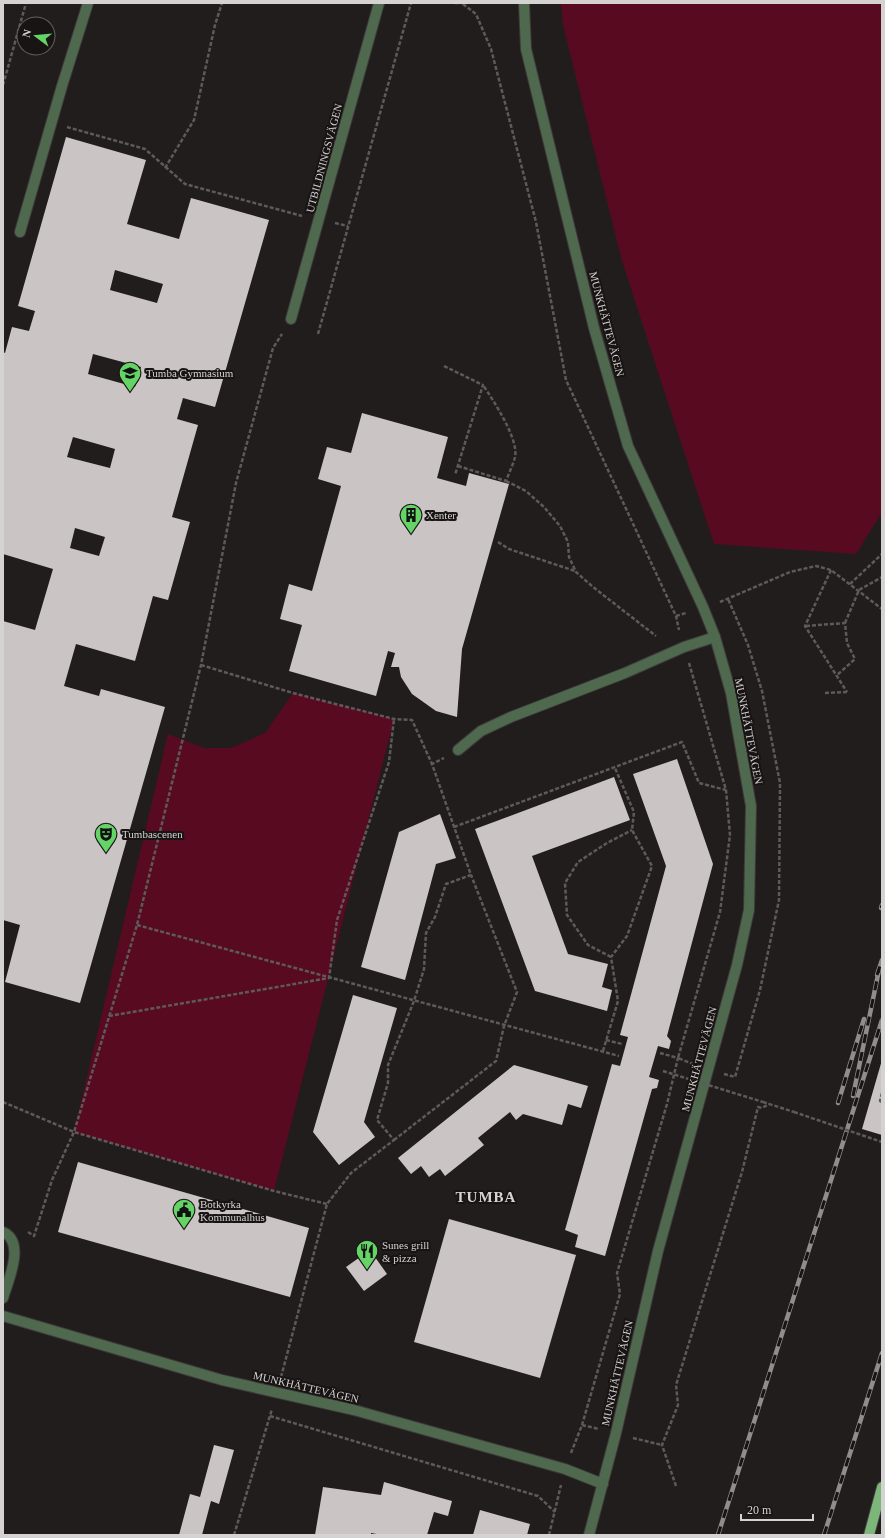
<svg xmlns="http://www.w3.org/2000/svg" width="885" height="1538" font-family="Georgia,serif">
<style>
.green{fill:#580a20}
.building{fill:#cbc4c5;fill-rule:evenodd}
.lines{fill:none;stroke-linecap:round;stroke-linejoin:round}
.minor-casing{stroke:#3f3a3a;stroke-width:12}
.major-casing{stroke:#3f3a3a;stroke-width:12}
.path{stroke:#5f5a5a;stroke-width:2.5;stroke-dasharray:4 2;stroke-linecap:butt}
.minor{stroke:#4e694d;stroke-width:10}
.major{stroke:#7cb67b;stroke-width:10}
.rail-casing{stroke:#918d8d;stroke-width:4.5}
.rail{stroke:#181414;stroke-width:3;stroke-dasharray:9;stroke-linecap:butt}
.path-bridge{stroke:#5f5a5a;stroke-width:2.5;stroke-dasharray:4 2;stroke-linecap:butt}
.labels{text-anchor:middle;stroke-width:4;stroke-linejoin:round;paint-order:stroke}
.street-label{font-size:11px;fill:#d5d2d2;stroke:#181414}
.poi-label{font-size:11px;fill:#d5d2d2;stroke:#181414;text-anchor:start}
.district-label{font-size:15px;font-weight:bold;letter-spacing:1px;fill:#d5d2d2;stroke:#181414}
</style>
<rect width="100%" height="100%" fill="#221d1d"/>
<g class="green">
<polygon points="561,3 882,3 882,512 856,554 714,544 622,261 563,25"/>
<polygon points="293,693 394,719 274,1191 74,1132 168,734 204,748 231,748 265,733"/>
</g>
<g class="building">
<path d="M66,137L146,160L127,224L179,239L191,198L269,220L215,407L183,398L177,419L198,425L172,517L190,522L168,600L153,596L135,661L76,644L64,686L99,696L101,689L165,707L80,1003L5,982L20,925L3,920V621L35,630L53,569L3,554V352L5,353L12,327L29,331L35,311L18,306ZM115,270L163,284L157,303L110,290ZM93,354L141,367L135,387L88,374ZM73,437L115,449L110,468L67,457ZM75,528L105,537L99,556L70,548Z"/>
<polygon points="362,413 448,437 437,478 466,486 469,473 509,484 462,649 457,717 436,711 412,694 401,677 399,667 391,667 395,653 388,651 376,696 289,671 302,625 280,619 289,584 312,591 341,486 318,479 327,447 351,453"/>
<polygon points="677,759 713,864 667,1036 671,1041 669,1049 658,1046 649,1077 659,1080 657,1088 652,1089 605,1256 575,1247 578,1235 565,1230 612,1064 620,1066 628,1037 620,1035 666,866 633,774"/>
<polygon points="614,777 630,820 532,856 568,954 608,964 602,987 612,990 607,1011 535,991 475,829"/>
<polygon points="440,814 456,858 436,864 405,980 361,967 399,832"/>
<polygon points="353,995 397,1008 364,1122 375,1137 339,1165 313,1132"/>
<polygon points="882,1060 882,1135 862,1129"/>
<polygon points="514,1065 588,1086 581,1108 568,1104 562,1125 523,1114 516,1120 510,1112 478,1138 484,1145 445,1176 440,1169 429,1177 421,1166 411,1174 398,1158"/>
<polygon points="78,1162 309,1228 290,1297 58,1232"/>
<polygon points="449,1219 576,1255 540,1378 414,1342"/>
<polygon points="370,1250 387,1274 364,1291 346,1267"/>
<polygon points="214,1445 234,1450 219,1504 211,1501 202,1535 179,1535 190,1494 200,1497"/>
<polygon points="384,1482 452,1501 448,1516 434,1512 427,1535 382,1535 371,1533 371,1535 315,1535 323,1487 381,1495"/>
<polygon points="480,1510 530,1524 527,1535 473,1535"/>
</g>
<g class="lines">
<g class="minor-casing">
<g id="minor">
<polyline points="524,3 526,49 594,328 628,446 703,607 715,637 731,693 751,806 749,910 737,965 658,1251 616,1433 589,1535"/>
<polyline points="20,232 62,86 88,3"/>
<polyline points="291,319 379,3"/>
<polyline points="458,750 481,731 511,717 625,673 684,647 715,637"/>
<path d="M3,1232C26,1242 8,1281 3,1298"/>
<polyline points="3,1316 222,1380 354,1410 565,1469 603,1484"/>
</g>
</g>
<g class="major-casing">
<polyline id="major" points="869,1535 882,1487"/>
</g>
<g class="path">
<polyline points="455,3 463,3"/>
<polyline points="463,4 476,14 491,49 536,222 566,380 676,616 679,630"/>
<polyline points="3,85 26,3"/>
<polyline points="67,127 145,149 185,184 302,216"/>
<polyline points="165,168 194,120 215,25 222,3"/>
<polyline points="335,223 348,226"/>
<polyline points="318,334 411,3"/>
<polyline points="444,366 483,385 455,475"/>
<path d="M458,466L506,481C509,473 513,465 515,457C519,439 493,400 483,385"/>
<polyline points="506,481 526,491 544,507 560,526 568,542 569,557 576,572 593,587 656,636"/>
<polyline points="498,542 509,549 575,571"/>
<polyline points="831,570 805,626 847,692"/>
<polyline points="850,584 882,554"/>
<polyline points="720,602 790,572 816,566 831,570 882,609"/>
<polyline points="676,616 686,613"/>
<polyline points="845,623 859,590 882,577"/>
<polyline points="806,626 845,623 847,643 855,659 836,676"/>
<polyline points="689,663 726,790 730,835 720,912 678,1058 693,1064"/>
<polyline points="201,665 293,693 394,719 412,720 432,764"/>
<polyline points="825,693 847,692"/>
<polyline points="454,827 682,742 699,783 726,790"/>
<polyline points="137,925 619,1056"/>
<polyline points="611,957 588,945 567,915 565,883 578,862 607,843 632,830"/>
<polyline points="109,1016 329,978 337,920 389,762 394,719"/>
<polyline points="606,1040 622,1044"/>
<polyline points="603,1051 618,1001 611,957 627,936 652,866 632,830 634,812 615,768"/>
<polyline points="724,1074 735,1077 760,990 779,900 780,783 762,691 748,645 728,599"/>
<polyline points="882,1093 880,1101 882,1102"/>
<polyline points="3,1102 74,1132 274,1191 327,1204"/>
<polyline points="763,1102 794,1112"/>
<polyline points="394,1140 496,1061 504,1026 517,992 471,875"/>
<polyline points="28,1232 34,1236 52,1180 74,1132 137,925 201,665 236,483 273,348 282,334"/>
<polyline points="281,1377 327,1204 351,1173 394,1140 377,1120 388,1083 388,1065 414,1001 424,969 426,933 435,917 446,884 471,875 432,764 444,758"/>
<polyline points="270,1416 538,1496 555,1512"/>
<polyline points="582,1425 599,1429"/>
<polyline points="633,1438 662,1445"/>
<polyline points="571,1453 582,1425 620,1294 617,1273 667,1104 678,1058 660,1053"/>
<polyline points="676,1486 662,1445 678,1405 676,1385 742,1172 758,1107 762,1108 769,1104"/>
<polyline points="234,1535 272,1409"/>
<polyline points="549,1535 561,1485"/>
</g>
<use href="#minor" class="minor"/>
<use href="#major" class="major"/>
<g class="rail-casing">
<g id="rail">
<polyline points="881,908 882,905"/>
<polyline points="877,975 882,960"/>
<polyline points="853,1096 879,970"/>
<polyline points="838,1103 864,1019"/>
<polyline points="718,1535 882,1020"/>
<polyline points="824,1535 882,1353"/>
</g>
</g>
<use href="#rail" class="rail"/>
<g class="path-bridge">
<polyline points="663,1071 763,1102"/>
<polyline points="794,1112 882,1142"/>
</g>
</g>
<defs>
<g id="school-pin" transform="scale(1.15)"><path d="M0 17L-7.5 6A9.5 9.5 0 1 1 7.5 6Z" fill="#65d467" stroke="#181414"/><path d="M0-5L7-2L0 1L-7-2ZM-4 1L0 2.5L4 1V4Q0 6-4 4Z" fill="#111"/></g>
<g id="building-pin" transform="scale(1.15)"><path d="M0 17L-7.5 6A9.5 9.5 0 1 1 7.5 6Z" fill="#65d467" stroke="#181414"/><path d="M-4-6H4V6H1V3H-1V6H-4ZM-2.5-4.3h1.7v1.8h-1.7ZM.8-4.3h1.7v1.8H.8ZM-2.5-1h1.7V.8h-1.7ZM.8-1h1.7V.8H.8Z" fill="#111"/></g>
<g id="theatre-pin" transform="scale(1.15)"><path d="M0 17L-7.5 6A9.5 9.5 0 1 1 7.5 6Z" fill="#65d467" stroke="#181414"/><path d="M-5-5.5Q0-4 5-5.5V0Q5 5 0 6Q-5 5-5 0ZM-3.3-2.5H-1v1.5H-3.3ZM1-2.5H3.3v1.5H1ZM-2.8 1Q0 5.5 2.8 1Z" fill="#111"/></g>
<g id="civic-pin" transform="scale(1.15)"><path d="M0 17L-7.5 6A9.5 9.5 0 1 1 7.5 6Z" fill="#65d467" stroke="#181414"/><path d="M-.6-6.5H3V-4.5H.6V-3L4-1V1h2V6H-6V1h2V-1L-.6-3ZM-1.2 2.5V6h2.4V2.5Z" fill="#111"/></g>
<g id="restaurant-pin" transform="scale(1.15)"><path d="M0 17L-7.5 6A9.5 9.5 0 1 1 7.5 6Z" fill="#65d467" stroke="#181414"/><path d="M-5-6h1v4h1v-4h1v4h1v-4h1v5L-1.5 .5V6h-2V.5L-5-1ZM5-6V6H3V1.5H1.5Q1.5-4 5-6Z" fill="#111"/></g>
</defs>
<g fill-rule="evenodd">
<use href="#school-pin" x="130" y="373"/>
<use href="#building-pin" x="411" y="515"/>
<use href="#theatre-pin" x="106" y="834"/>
<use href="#civic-pin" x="184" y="1210"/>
<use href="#restaurant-pin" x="367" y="1251"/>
</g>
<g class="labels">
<g class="street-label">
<text transform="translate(324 158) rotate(-75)" y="4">UTBILDNINGSVÄGEN</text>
<text transform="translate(607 324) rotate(75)" y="4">MUNKHÄTTEVÄGEN</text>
<text transform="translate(749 731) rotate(79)" y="4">MUNKHÄTTEVÄGEN</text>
<text transform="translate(699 1059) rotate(-75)" y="4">MUNKHÄTTEVÄGEN</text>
<text transform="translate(617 1373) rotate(-77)" y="4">MUNKHÄTTEVÄGEN</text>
<text transform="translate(306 1387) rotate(13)" y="4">MUNKHÄTTEVÄGEN</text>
</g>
<g class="poi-label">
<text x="146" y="377">Tumba Gymnasium</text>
<text x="426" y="519">Xenter</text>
<text x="122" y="838">Tumbascenen</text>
<text x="200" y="1208">Botkyrka<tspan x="200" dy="13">Kommunalhus</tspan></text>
<text x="382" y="1249">Sunes grill<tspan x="382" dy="13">&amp; pizza</tspan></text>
</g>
<g class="district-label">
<text x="486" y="1202">TUMBA</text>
</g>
</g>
<rect width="885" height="1538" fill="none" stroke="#d5d2d2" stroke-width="8"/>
<g transform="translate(36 36) rotate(286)"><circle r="19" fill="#181414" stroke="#646060"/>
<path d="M0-3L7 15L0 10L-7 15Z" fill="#65d467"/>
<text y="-6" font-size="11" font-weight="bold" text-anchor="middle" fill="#d5d2d2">N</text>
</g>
<path d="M741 1514v6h72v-6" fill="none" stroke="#d5d2d2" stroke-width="2"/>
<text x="747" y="1514" font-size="12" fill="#d5d2d2" stroke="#181414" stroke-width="3" paint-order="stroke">20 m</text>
</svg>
